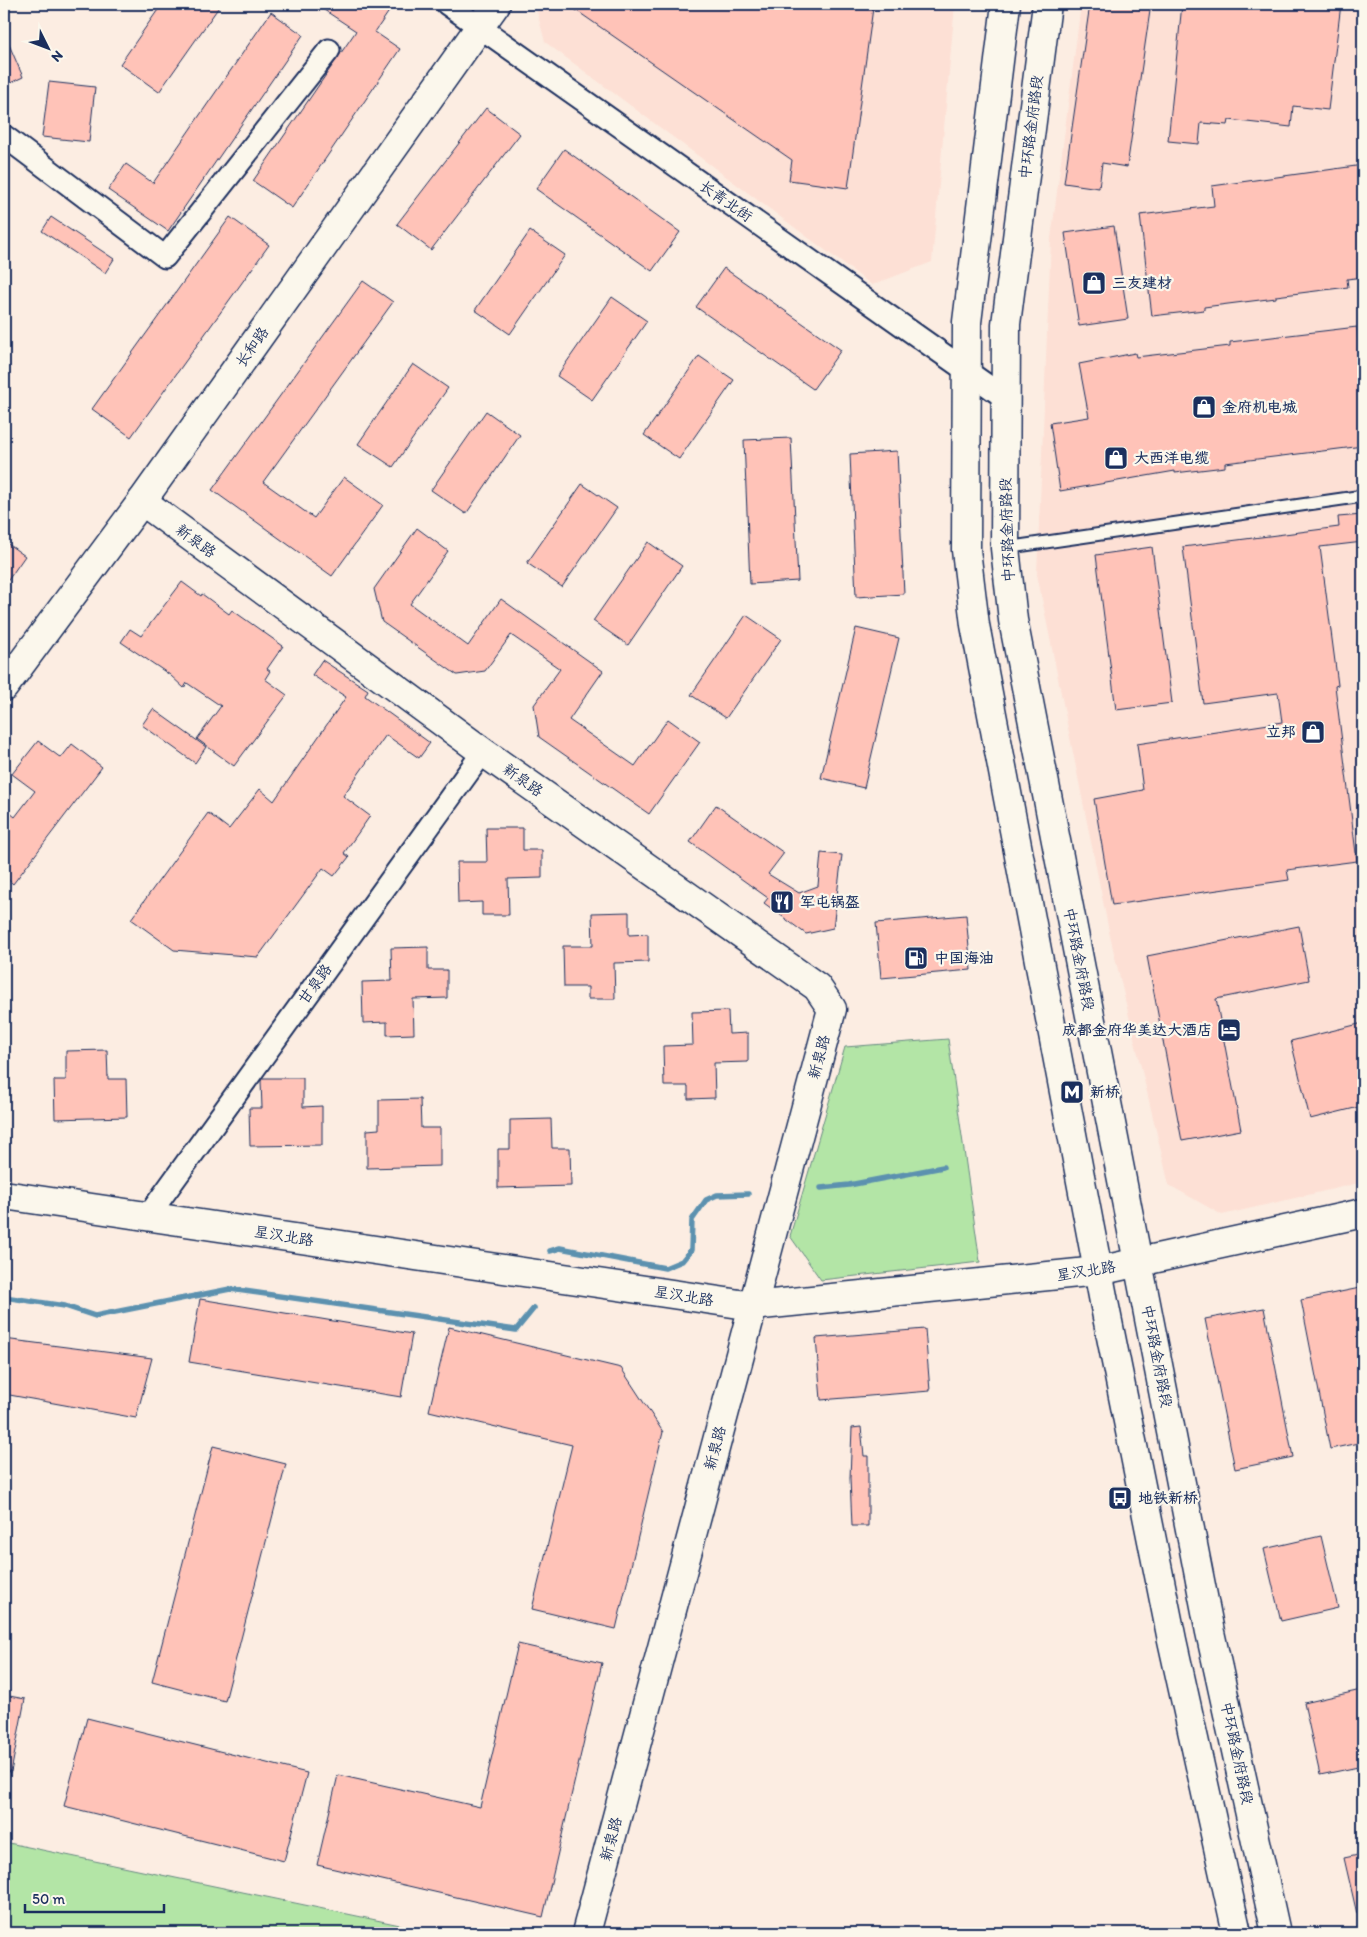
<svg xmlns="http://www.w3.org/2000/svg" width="1367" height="1937" font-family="Itim,'LXGW WenKai TC',sans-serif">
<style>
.built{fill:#fde0d5}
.green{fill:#b3e5a6;stroke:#678a82}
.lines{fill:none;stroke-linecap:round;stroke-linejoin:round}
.stream{stroke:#5b91af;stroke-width:5.5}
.building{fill:#ffc3b8;stroke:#1b2f5e}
.lane-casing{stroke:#1b2f5e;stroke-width:15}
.street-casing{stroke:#1b2f5e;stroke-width:25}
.secondary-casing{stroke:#1b2f5e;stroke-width:31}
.primary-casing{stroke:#1b2f5e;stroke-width:31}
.lane{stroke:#fbf7ec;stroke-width:11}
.street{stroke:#fbf7ec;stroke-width:21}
.secondary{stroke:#fbf7ec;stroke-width:28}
.primary{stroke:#fbf7ec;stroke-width:28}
.labels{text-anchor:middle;stroke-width:4.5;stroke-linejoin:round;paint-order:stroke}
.street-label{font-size:15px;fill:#1b2f5e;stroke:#fbf7ec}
.poi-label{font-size:15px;font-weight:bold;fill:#1b2f5e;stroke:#fbf7ec;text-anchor:start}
</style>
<rect width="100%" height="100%" fill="#fcede2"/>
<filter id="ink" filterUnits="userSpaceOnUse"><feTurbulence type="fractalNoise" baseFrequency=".02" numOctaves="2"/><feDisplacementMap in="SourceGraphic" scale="10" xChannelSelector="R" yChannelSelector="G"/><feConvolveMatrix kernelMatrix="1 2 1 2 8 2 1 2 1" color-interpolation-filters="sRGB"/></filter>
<g filter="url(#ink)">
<g class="built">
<polygon points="535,4 955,4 932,262 872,285 545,42"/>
<polygon points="1081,4 1363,4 1363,1182 1222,1215 1169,1185 1110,936 1037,574 1051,239"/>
</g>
<g class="green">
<polygon points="948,1039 980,1262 821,1280 790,1236 845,1047"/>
<polygon points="4,1842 438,1933 4,1933"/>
</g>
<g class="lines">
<g class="stream">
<polyline points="821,1188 849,1185 943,1167"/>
<polyline points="550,1251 560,1248 665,1268 682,1261 691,1250 692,1220 706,1200 717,1195 748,1194"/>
<polyline points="4,1297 65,1306 95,1316 230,1289 516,1330 534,1308"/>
</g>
</g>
<g class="building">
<polygon points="162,4 221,4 159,92 120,64"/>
<polygon points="315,4 394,4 375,32 400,49 292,208 253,181 356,31"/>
<polygon points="567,4 840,4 873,8 848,188 789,180 792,160"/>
<polygon points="1090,4 1151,4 1127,167 1102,163 1099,188 1064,183"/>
<polygon points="1182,4 1341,4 1328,110 1293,106 1291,127 1229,120 1228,125 1201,123 1199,144 1168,141"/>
<polygon points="271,12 303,35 168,231 108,190 126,164 153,183"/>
<polygon points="4,33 23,77 4,86"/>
<polygon points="49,82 95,87 89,142 42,137"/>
<polygon points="486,108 520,134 431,250 397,224"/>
<polygon points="564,149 680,232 652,271 536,189"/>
<polygon points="1363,165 1363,277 1347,279 1348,287 1276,296 1276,298 1204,307 1204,310 1152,316 1140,215 1214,206 1212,186"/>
<polygon points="51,217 114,259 105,273 42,231"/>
<polygon points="230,217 269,245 131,437 92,409"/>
<polygon points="1114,226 1128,319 1079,326 1065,233"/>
<polygon points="530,231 565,255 510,334 475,310"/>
<polygon points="724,268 841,350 813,389 696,307"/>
<polygon points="363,281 393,302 263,482 314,518 344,477 383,505 332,576 212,490"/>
<polygon points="612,297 647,321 592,400 557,376"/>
<polygon points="1357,327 1363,379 1363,446 1225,463 1225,467 1175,473 1175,471 1060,491 1050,423 1089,417 1079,364 1135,353 1136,357 1230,346 1230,342"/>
<polygon points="699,356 734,380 679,459 644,435"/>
<polygon points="413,364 448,388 393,467 358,444"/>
<polygon points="486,411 520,435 466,514 431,490"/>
<polygon points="791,438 798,581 750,584 744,440"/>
<polygon points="897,451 904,594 856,597 850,454"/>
<polygon points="582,484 617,508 562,587 527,563"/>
<polygon points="1363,515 1363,542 1320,547 1338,685 1335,686 1357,861 1287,870 1289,880 1112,905 1094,799 1143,790 1137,744 1282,722 1278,693 1203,703 1183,547 1339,527 1338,517"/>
<polygon points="417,528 448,551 410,604 468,646 501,599 603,671 569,720 635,766 668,719 700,742 649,814 539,737 534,705 560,669 511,635 485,671 457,675 382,622 374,589"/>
<polygon points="4,541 25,556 4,586"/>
<polygon points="648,542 682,566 628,645 593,621"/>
<polygon points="1152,547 1172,703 1116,710 1096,555"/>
<polygon points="182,582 201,596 202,594 229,614 232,610 283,646 267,669 270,671 265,679 287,695 234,766 197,739 221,706 187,683 184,688 170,675 121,642 130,629 141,636"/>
<polygon points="746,615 781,639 726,718 691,695"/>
<polygon points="856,628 899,638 864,788 821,778"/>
<polygon points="322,660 368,690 365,696 430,743 419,758 386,735 343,796 370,816 344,853 349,857 334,876 323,868 258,957 174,950 131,919 208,813 229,829 260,789 274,801 346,697 312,675"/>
<polygon points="153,709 206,747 195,763 142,725"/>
<polygon points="38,741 61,758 72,744 102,767 13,884 4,876 4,808 15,817 35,791 12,774"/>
<polygon points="716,805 784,853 768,874 799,893 818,886 821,853 842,855 833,928 806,934 764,903 768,898 690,842"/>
<polygon points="486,828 523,828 523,850 542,850 542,878 508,879 509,915 482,915 482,902 458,903 457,862 487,862"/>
<polygon points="629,912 629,935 648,934 648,962 614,963 615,999 588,999 588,987 564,987 563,946 593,946 592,913"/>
<polygon points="966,915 971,970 881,978 876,923"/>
<polygon points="1299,926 1309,980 1216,999 1241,1130 1182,1141 1147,956"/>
<polygon points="428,947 428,970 447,970 447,998 413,999 414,1034 387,1035 387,1022 363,1023 362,982 392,981 391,948"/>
<polygon points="728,1011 729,1034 748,1033 748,1062 714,1063 715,1098 688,1099 688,1086 664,1086 663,1046 693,1045 692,1012"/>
<polygon points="1363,1023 1363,1106 1310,1119 1291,1041"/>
<polygon points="107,1050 108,1079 126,1079 127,1117 55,1119 54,1080 66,1080 66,1051"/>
<polygon points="263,1078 303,1078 303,1107 322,1106 322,1145 250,1146 249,1108 262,1108 261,1081"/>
<polygon points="420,1099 421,1128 440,1128 440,1166 367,1168 367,1130 379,1129 379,1100"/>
<polygon points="551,1119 552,1148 570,1148 571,1186 498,1188 498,1149 510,1149 510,1120"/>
<polygon points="1360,1288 1363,1307 1363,1442 1330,1449 1301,1300"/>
<polygon points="200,1299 412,1334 401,1397 189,1362"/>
<polygon points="1264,1308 1293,1457 1235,1469 1205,1319"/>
<polygon points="449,1327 621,1368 663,1432 616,1629 532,1609 572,1445 429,1411"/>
<polygon points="925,1329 930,1391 821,1400 816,1338"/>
<polygon points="4,1339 152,1358 136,1418 4,1394"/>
<polygon points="861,1427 864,1456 868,1456 868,1526 852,1526 850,1478 852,1428"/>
<polygon points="213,1446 286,1464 225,1701 152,1682"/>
<polygon points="1321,1536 1338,1608 1281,1621 1264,1549"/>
<polygon points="518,1644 602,1663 543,1917 317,1865 338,1775 480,1807"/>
<polygon points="1361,1690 1363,1702 1363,1766 1320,1775 1304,1703"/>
<polygon points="4,1695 25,1699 11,1772 4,1771"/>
<polygon points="87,1718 307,1773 284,1861 64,1806"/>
<polygon points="1363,1854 1363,1913 1357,1914 1344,1858"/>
</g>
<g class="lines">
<g class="lane-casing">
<polyline id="lane" points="1005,548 1363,496"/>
</g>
<g class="street-casing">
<g id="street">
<polyline points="447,4 1005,398"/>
<polyline points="4,136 165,257 329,50"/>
<polyline points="148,1216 483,752"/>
</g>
</g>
<g class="secondary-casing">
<g id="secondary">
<polyline points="142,501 483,752 817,987 832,1009 586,1933"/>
<polyline points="4,687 142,501 496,4"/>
<polyline points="4,1195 753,1306 1098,1271 1363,1213"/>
</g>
</g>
<g class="primary-casing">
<g id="primary">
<polyline points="1006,4 967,322 966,550 975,625 1104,1302 1172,1640 1237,1933"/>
<polyline points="1047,4 1006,324 1005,548 1013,620 1210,1632 1276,1933"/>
</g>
</g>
<use href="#lane" class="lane"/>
<use href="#street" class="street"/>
<use href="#secondary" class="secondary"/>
<use href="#primary" class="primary"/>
</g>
</g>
<defs>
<g id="shop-square" transform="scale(1.25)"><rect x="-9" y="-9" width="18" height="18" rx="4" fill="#1b2f5e" stroke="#fbf7ec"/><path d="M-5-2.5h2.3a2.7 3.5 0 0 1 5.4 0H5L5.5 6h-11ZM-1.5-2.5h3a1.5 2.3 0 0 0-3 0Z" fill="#fff"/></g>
<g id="restaurant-square" transform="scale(1.25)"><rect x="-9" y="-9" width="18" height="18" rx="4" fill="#1b2f5e" stroke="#fbf7ec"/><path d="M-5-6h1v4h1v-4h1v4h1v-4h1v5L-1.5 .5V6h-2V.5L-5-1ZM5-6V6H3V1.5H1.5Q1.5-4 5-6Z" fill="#fff"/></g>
<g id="fuel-square" transform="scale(1.25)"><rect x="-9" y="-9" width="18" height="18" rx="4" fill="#1b2f5e" stroke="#fbf7ec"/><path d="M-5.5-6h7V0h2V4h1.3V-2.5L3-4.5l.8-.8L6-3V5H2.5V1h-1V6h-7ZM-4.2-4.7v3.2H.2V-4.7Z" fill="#fff"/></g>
<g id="hotel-square" transform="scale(1.25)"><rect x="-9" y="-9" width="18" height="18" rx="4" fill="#1b2f5e" stroke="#fbf7ec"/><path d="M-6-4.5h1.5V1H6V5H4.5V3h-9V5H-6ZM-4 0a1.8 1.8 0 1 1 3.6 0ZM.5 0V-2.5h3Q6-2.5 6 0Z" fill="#fff"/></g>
<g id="metro-square" transform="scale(1.25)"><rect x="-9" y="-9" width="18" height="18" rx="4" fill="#1b2f5e" stroke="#fbf7ec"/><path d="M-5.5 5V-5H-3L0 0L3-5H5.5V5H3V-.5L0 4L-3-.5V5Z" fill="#fff"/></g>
<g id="bus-square" transform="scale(1.25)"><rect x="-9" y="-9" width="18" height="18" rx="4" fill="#1b2f5e" stroke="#fbf7ec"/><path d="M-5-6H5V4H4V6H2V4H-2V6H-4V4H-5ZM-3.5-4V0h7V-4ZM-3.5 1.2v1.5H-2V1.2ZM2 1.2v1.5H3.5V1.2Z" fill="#fff"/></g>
</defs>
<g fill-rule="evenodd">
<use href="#shop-square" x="1094" y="283"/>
<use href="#shop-square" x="1204" y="407"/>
<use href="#shop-square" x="1116" y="458"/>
<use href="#shop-square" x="1313" y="732"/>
<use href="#restaurant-square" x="782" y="902"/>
<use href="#fuel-square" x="916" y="958"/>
<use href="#hotel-square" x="1229" y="1030"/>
<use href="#metro-square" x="1072" y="1092"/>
<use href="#bus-square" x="1120" y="1498"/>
</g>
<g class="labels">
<g class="street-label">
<text transform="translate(1031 127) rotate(-83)" y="5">中环路金府路段</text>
<text transform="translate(726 201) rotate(35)" y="5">长青北街</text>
<text transform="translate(252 347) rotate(-55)" y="5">长和路</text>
<text transform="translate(1007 530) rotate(-92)" y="5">中环路金府路段</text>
<text transform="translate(196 541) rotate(36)" y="5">新泉路</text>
<text transform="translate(523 780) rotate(35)" y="5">新泉路</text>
<text transform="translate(1079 959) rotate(79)" y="5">中环路金府路段</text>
<text transform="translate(315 984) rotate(-54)" y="5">甘泉路</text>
<text transform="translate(819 1057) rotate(-75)" y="5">新泉路</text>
<text transform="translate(284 1236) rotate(9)" y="5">星汉北路</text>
<text transform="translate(1086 1271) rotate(-9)" y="5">星汉北路</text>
<text transform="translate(684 1296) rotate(9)" y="5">星汉北路</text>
<text transform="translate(1157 1356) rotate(79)" y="5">中环路金府路段</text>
<text transform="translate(715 1448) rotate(-75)" y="5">新泉路</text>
<text transform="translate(1237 1753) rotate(78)" y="5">中环路金府路段</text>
<text transform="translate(611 1839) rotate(-75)" y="5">新泉路</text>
</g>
<g class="poi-label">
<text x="1112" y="288">三友建材</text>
<text x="1222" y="412">金府机电城</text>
<text x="1134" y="463">大西洋电缆</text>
<text x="1296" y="737" text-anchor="end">立邦</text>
<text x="800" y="907">军屯锅盔</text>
<text x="934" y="963">中国海油</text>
<text x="1212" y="1035" text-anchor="end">成都金府华美达大酒店</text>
<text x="1090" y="1097">新桥</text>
<text x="1138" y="1503">地铁新桥</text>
</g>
</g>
<rect width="1367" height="1937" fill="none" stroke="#fbf7ec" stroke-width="20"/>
<rect x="10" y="10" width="1347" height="1917" fill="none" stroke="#1b2f5e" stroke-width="2" filter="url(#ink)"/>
<g transform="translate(48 48) rotate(132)" stroke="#fbf7ec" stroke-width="4" paint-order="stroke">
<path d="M0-4L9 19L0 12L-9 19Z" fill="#1b2f5e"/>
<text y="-8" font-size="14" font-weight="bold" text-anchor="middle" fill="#1b2f5e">N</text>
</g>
<path d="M25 1904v8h139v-8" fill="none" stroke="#1b2f5e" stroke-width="2.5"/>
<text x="32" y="1904" font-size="15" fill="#1b2f5e" stroke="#fbf7ec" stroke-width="4" paint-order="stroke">50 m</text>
</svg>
